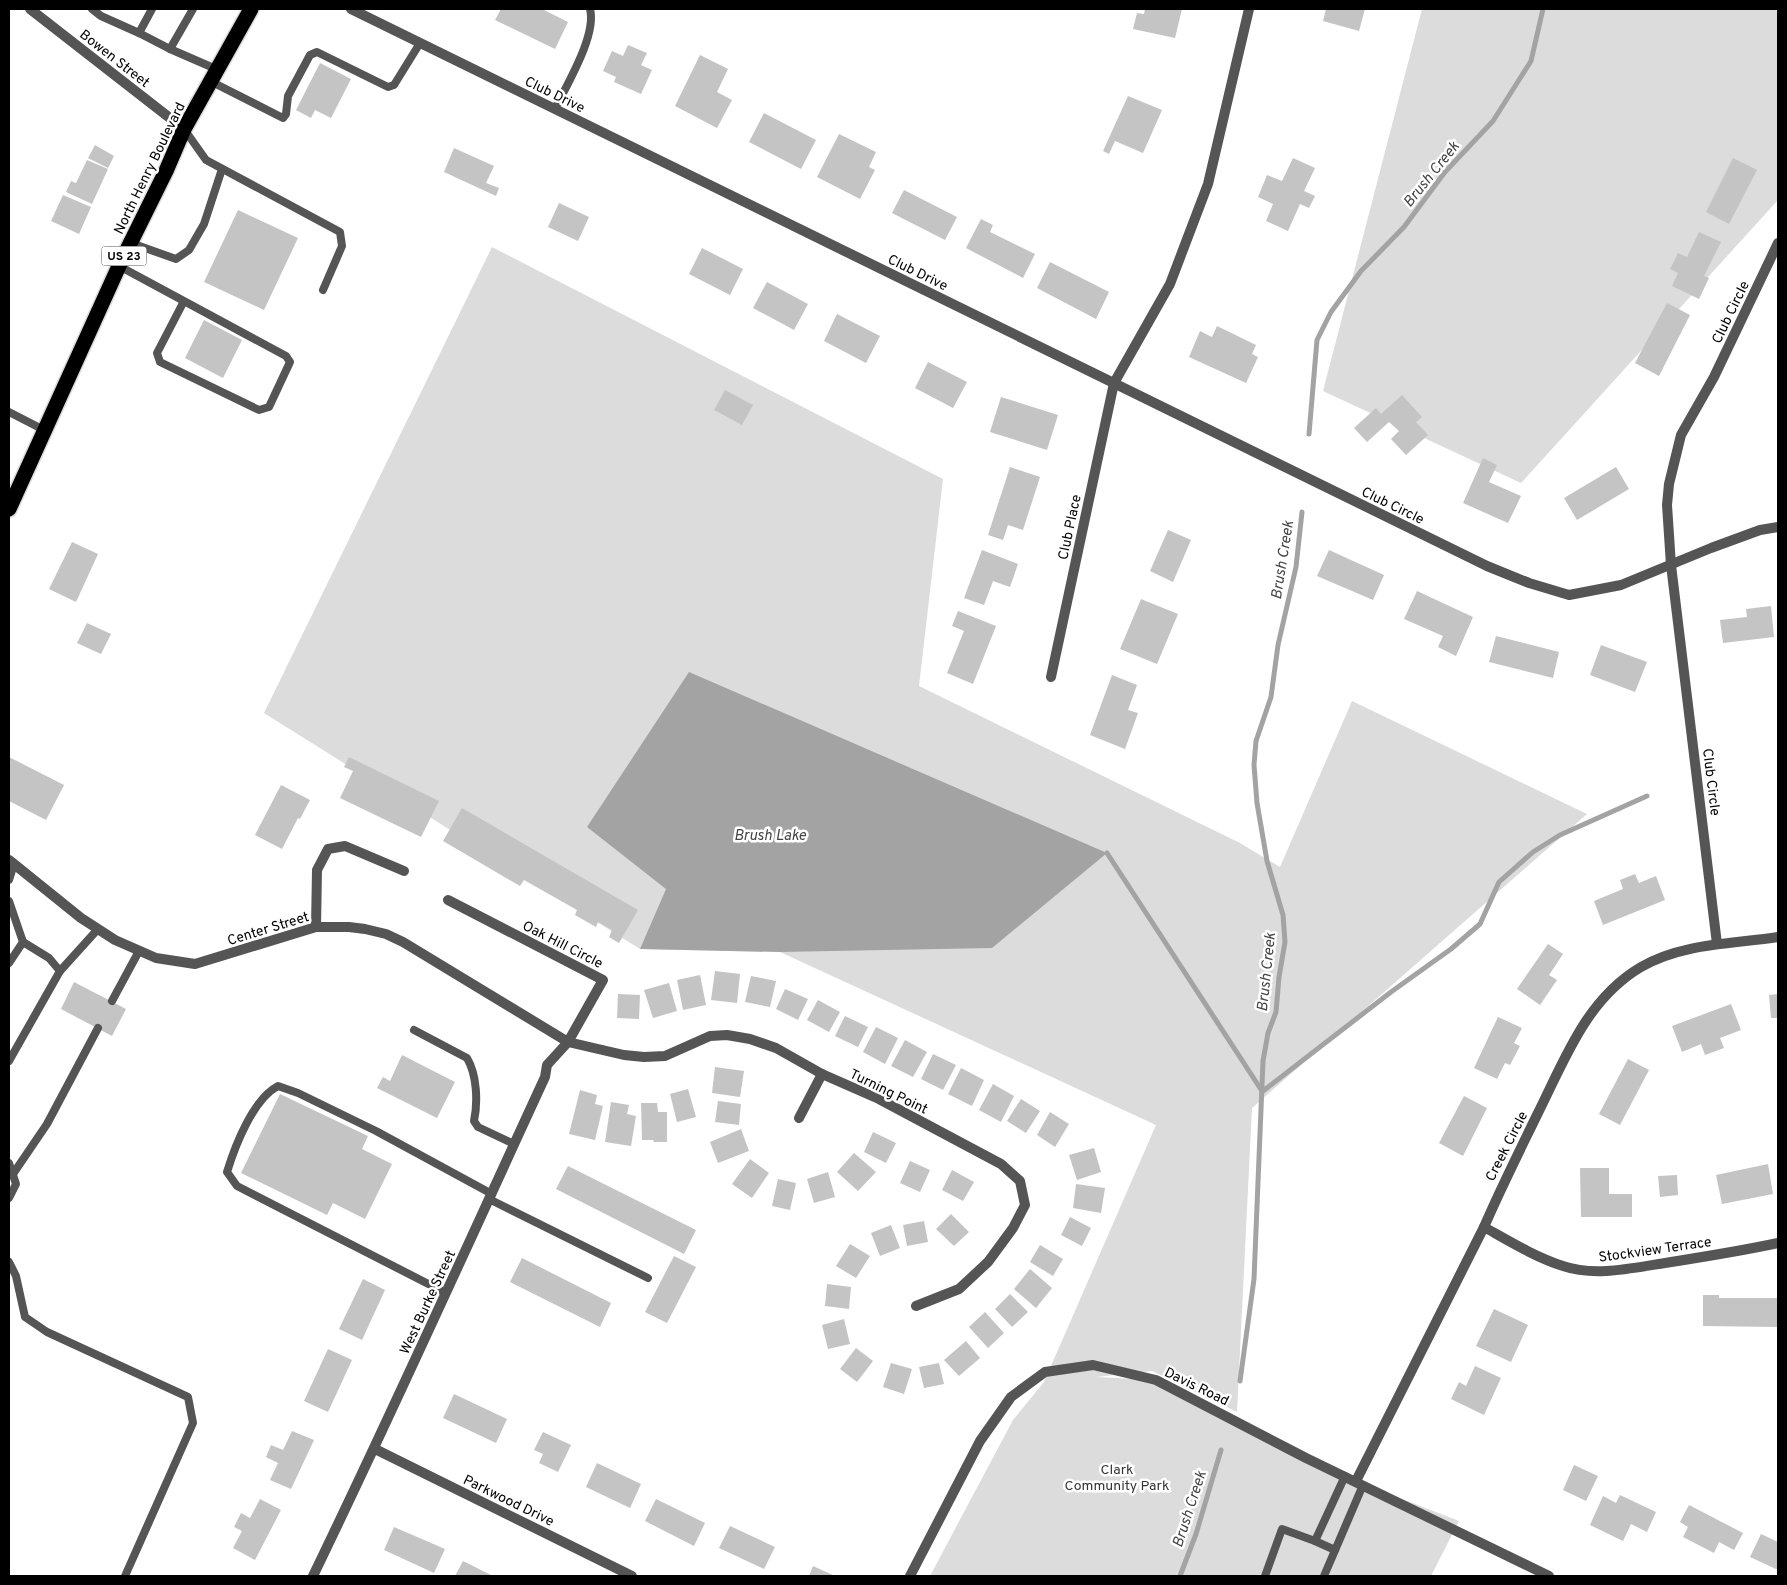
<svg xmlns="http://www.w3.org/2000/svg" width="1787" height="1585" font-family="Overpass,sans-serif">
<style>
.green{fill:#dcdcdc}
.water{fill:#a3a3a3}
.lines{fill:none;stroke-linecap:round;stroke-linejoin:round}
.stream{stroke:#a3a3a3;stroke-width:5}
.building{fill:#c4c4c4}
.highway-casing{stroke:#dbdbdb;stroke-width:18}
.lane{stroke:#555;stroke-width:8}
.street{stroke:#555;stroke-width:10}
.highway{stroke:#000;stroke-width:15}
.labels{text-anchor:middle;stroke-width:5;stroke-linejoin:round;paint-order:stroke}
.shield{fill:#fff;stroke:#4c4c4c;stroke-width:1}
.shield-label{font-size:12px;font-weight:bold;fill:#000}
.street-label{font-size:14px;fill:#000;stroke:#fff}
.park-label{font-size:14px;fill:#333;stroke:#fff}
.water-label{font-size:15px;font-style:italic;fill:#444;stroke:#fff}
</style>
<rect width="100%" height="100%" fill="#fff"/>
<g class="green">
<polygon points="1422,9 1778,9 1778,200 1521,483 1323,391"/>
<polygon points="492,247 943,479 919,686 1240,843 1280,867 1352,701 1587,814 1252,1108 1237,1412 1152,1371 1096,1377 1156,1380 1356,1481 1459,1521 1431,1576 930,1576 1013,1420 1044,1382 1156,1125 780,952 640,949 264,713"/>
</g>
<polygon class="water" points="689,672 1107,853 992,948 780,952 640,949 666,889 587,827"/>
<g class="lines">
<g class="stream">
<polyline points="1309,434 1317,340 1331,312 1361,271 1404,227 1445,172 1493,121 1531,61 1543,9"/>
<polyline points="1107,853 1262,1091"/>
<polyline points="1263,1091 1391,992 1451,949 1480,924 1499,882 1533,852 1560,835 1647,796"/>
<polyline points="1240,1381 1254,1279 1263,1061 1268,1033 1276,1012 1279,977 1285,942 1283,915 1267,861 1257,803 1254,765 1256,741 1271,697 1278,645 1296,567 1302,512"/>
<polyline points="1180,1576 1196,1534 1221,1450"/>
</g>
</g>
<g class="building">
<polygon points="501,9 545,9 544,10 568,22 555,49 495,20"/>
<polygon points="1145,9 1182,9 1175,38 1133,29 1137,13 1144,14"/>
<polygon points="1326,9 1365,9 1359,31 1323,21"/>
<polygon points="628,45 647,53 641,65 652,70 641,94 614,82 616,77 603,71 612,51 623,56"/>
<polygon points="700,55 728,69 717,92 732,100 717,128 675,106"/>
<polygon points="320,63 351,79 331,118 315,110 311,118 296,110"/>
<polygon points="1128,96 1162,110 1143,153 1115,141 1109,154 1103,151"/>
<polygon points="764,113 816,140 801,169 749,142"/>
<polygon points="839,134 876,152 869,167 875,170 860,199 817,177"/>
<polygon points="95,145 114,156 108,168 88,158"/>
<polygon points="454,148 494,166 486,183 499,188 496,196 444,172"/>
<polygon points="1293,158 1315,168 1304,191 1315,196 1309,208 1300,204 1288,231 1266,221 1273,204 1258,197 1267,175 1282,181"/>
<polygon points="1733,158 1757,170 1729,224 1706,212"/>
<polygon points="87,160 108,169 92,204 66,192 71,181 76,183"/>
<polygon points="904,190 957,217 945,240 892,213"/>
<polygon points="63,195 91,207 79,234 51,221"/>
<polygon points="559,203 589,217 578,241 548,227"/>
<polygon points="238,210 298,238 264,310 204,282"/>
<polygon points="981,219 993,225 990,232 1035,254 1023,278 966,248"/>
<polygon points="1699,232 1721,242 1704,276 1709,278 1699,299 1672,286 1678,273 1670,269 1678,253 1687,257"/>
<polygon points="702,248 743,269 730,295 689,274"/>
<polygon points="1050,262 1109,292 1096,319 1037,288"/>
<polygon points="767,282 808,304 794,330 753,308"/>
<polygon points="1667,303 1690,315 1659,376 1635,363"/>
<polygon points="837,314 880,336 866,363 824,341"/>
<polygon points="204,320 242,340 223,378 185,358"/>
<polygon points="1217,326 1256,345 1252,354 1258,357 1246,383 1189,357 1200,331 1212,337"/>
<polygon points="928,362 967,382 953,408 915,388"/>
<polygon points="725,390 753,405 742,425 714,410"/>
<polygon points="1402,395 1422,417 1416,422 1428,435 1406,455 1391,439 1399,431 1389,422 1367,442 1354,428 1376,408 1381,414"/>
<polygon points="1001,397 1058,415 1047,450 990,432"/>
<polygon points="1483,458 1497,465 1489,482 1521,496 1508,523 1463,503"/>
<polygon points="1010,467 1040,477 1023,530 1008,525 1003,540 988,535"/>
<polygon points="1616,467 1629,489 1577,520 1564,498"/>
<polygon points="1168,530 1191,540 1173,582 1150,571"/>
<polygon points="72,542 98,554 76,602 49,589"/>
<polygon points="982,550 1018,564 1010,587 993,581 984,605 964,598"/>
<polygon points="1329,550 1384,575 1373,600 1317,576"/>
<polygon points="1417,591 1473,617 1456,656 1438,647 1443,636 1404,619"/>
<polygon points="1141,599 1178,614 1157,664 1120,649"/>
<polygon points="1771,606 1774,637 1723,643 1720,620 1747,617 1746,609"/>
<polygon points="958,611 996,626 973,684 947,673 964,631 952,626"/>
<polygon points="87,623 111,634 101,654 77,643"/>
<polygon points="1496,636 1559,652 1553,678 1489,662"/>
<polygon points="1601,645 1647,662 1635,692 1590,675"/>
<polygon points="1112,675 1137,685 1128,710 1138,713 1125,749 1090,735"/>
<polygon points="9,757 64,785 46,820 9,801"/>
<polygon points="349,757 439,801 421,837 340,798 353,771 344,767"/>
<polygon points="281,785 310,800 300,819 298,818 282,849 255,835"/>
<polygon points="462,808 638,910 619,943 609,937 612,930 598,922 596,927 575,915 577,910 524,880 520,886 443,841"/>
<polygon points="1635,874 1639,883 1656,876 1665,900 1603,925 1594,901 1623,889 1620,880"/>
<polygon points="1548,944 1563,954 1549,975 1557,980 1540,1005 1517,989"/>
<polygon points="715,971 740,974 737,1003 711,1000"/>
<polygon points="700,975 706,1005 683,1010 677,980"/>
<polygon points="751,976 776,981 770,1007 745,1002"/>
<polygon points="74,982 126,1009 112,1036 61,1009"/>
<polygon points="669,983 677,1011 653,1018 644,990"/>
<polygon points="785,989 808,999 798,1020 776,1009"/>
<polygon points="618,994 640,995 639,1019 617,1018"/>
<polygon points="1778,994 1778,1018 1771,1018 1769,995"/>
<polygon points="818,1000 840,1012 829,1032 807,1020"/>
<polygon points="1731,1004 1741,1030 1720,1038 1724,1048 1705,1055 1701,1044 1682,1052 1672,1026"/>
<polygon points="845,1016 868,1027 858,1047 835,1036"/>
<polygon points="1498,1017 1522,1028 1514,1043 1520,1046 1510,1065 1505,1063 1497,1079 1474,1068"/>
<polygon points="876,1027 898,1038 885,1064 863,1052"/>
<polygon points="905,1040 927,1052 913,1077 891,1066"/>
<polygon points="933,1054 956,1065 943,1090 921,1079"/>
<polygon points="402,1055 455,1082 437,1118 377,1088 383,1077 390,1081"/>
<polygon points="1628,1059 1649,1070 1620,1125 1599,1114"/>
<polygon points="715,1067 744,1071 740,1097 712,1093"/>
<polygon points="961,1068 984,1080 972,1106 948,1094"/>
<polygon points="993,1084 1014,1096 1001,1122 979,1110"/>
<polygon points="688,1089 696,1117 677,1122 670,1094"/>
<polygon points="580,1090 597,1095 595,1104 603,1106 595,1140 569,1134"/>
<polygon points="280,1094 368,1136 362,1149 392,1164 365,1219 333,1203 327,1215 241,1173"/>
<polygon points="1464,1096 1487,1108 1463,1156 1439,1143"/>
<polygon points="1021,1099 1040,1111 1026,1133 1007,1121"/>
<polygon points="718,1101 741,1104 739,1125 715,1122"/>
<polygon points="611,1102 629,1105 627,1114 636,1116 631,1146 605,1142"/>
<polygon points="641,1103 657,1103 658,1112 667,1112 667,1142 654,1142 653,1140 642,1140"/>
<polygon points="1050,1112 1069,1124 1055,1147 1037,1135"/>
<polygon points="741,1129 749,1151 718,1163 710,1142"/>
<polygon points="873,1132 896,1143 886,1163 864,1152"/>
<polygon points="1094,1148 1101,1172 1077,1180 1069,1155"/>
<polygon points="854,1153 876,1172 858,1191 837,1172"/>
<polygon points="750,1159 769,1173 752,1198 732,1184"/>
<polygon points="910,1161 930,1170 920,1192 900,1183"/>
<polygon points="1768,1164 1773,1194 1722,1204 1716,1175"/>
<polygon points="568,1166 696,1230 684,1254 556,1189"/>
<polygon points="1580,1168 1609,1168 1609,1194 1632,1194 1632,1217 1581,1217"/>
<polygon points="952,1170 974,1182 963,1201 942,1190"/>
<polygon points="828,1172 835,1197 814,1203 807,1179"/>
<polygon points="1677,1175 1678,1195 1660,1197 1658,1176"/>
<polygon points="778,1179 796,1183 790,1210 772,1206"/>
<polygon points="1076,1184 1105,1188 1101,1213 1073,1208"/>
<polygon points="951,1214 969,1232 954,1246 936,1229"/>
<polygon points="1070,1217 1091,1228 1082,1246 1061,1235"/>
<polygon points="924,1221 928,1242 907,1246 903,1225"/>
<polygon points="891,1225 900,1248 880,1256 871,1233"/>
<polygon points="850,1244 870,1256 856,1278 836,1266"/>
<polygon points="1040,1245 1063,1259 1053,1276 1030,1262"/>
<polygon points="674,1256 696,1267 667,1323 645,1312"/>
<polygon points="522,1258 611,1303 600,1327 510,1282"/>
<polygon points="1030,1269 1052,1288 1036,1308 1014,1289"/>
<polygon points="363,1279 385,1290 362,1340 339,1329"/>
<polygon points="827,1284 851,1287 849,1309 825,1306"/>
<polygon points="1010,1294 1028,1312 1012,1327 995,1309"/>
<polygon points="1703,1295 1719,1295 1719,1298 1777,1298 1777,1327 1703,1326"/>
<polygon points="1494,1309 1528,1325 1511,1362 1476,1346"/>
<polygon points="985,1312 1004,1333 988,1348 969,1327"/>
<polygon points="844,1319 850,1344 828,1349 822,1325"/>
<polygon points="966,1341 980,1358 959,1376 944,1360"/>
<polygon points="856,1348 873,1361 857,1382 840,1369"/>
<polygon points="328,1349 352,1360 328,1412 304,1401"/>
<polygon points="891,1363 912,1369 904,1394 883,1387"/>
<polygon points="939,1363 944,1384 924,1388 919,1367"/>
<polygon points="1475,1366 1501,1378 1484,1415 1451,1399 1459,1382 1466,1386"/>
<polygon points="454,1394 507,1419 496,1443 443,1418"/>
<polygon points="292,1431 314,1440 291,1489 270,1480 278,1463 266,1457 271,1445 283,1450"/>
<polygon points="543,1432 571,1445 558,1472 539,1463 543,1454 534,1450"/>
<polygon points="597,1463 641,1484 630,1508 586,1487"/>
<polygon points="1574,1465 1598,1476 1586,1501 1563,1490"/>
<polygon points="1620,1495 1656,1512 1647,1532 1631,1524 1623,1541 1590,1525 1603,1496 1616,1503"/>
<polygon points="260,1499 281,1510 255,1560 233,1548 242,1531 234,1527 241,1513 250,1518"/>
<polygon points="656,1499 705,1523 694,1546 645,1521"/>
<polygon points="1689,1505 1743,1533 1734,1550 1719,1542 1714,1553 1683,1537 1688,1527 1680,1522"/>
<polygon points="730,1526 775,1547 764,1569 719,1548"/>
<polygon points="394,1527 445,1549 434,1573 384,1550"/>
<polygon points="1761,1534 1778,1542 1778,1570 1750,1557"/>
<polygon points="463,1561 493,1576 455,1576"/>
<polygon points="813,1566 835,1576 809,1576"/>
</g>
<g class="lines">
<g class="highway-casing">
<polyline id="highway" points="9,509 119,266 166,171 184,129 251,9"/>
</g>
<g class="lane">
<polyline points="92,9 101,16 139,33"/>
<polyline points="152,9 139,33 170,49 193,9"/>
<polyline points="170,49 216,69"/>
<polyline points="210,81 283,118 286,114 288,96 310,55 317,52 388,87 394,85 420,43"/>
<path d="M555,109C567,84 597,35 590,9"/>
<polyline points="184,129 206,160 340,232 342,246 323,290"/>
<polyline points="131,243 176,259 189,250 204,224 222,169"/>
<polyline points="119,266 286,356 290,362 269,407 259,410 160,362 157,353 184,301"/>
<polyline points="9,412 44,430"/>
<polyline points="9,880 14,864"/>
<polyline points="9,901 23,942 9,963"/>
<polyline points="23,942 49,958 60,971"/>
<polyline points="112,1001 139,951"/>
<path d="M414,1030L467,1058C477,1075 478,1102 474,1121L478,1127L514,1144"/>
<polyline points="9,1061 60,971 98,929"/>
<polyline points="9,1163 16,1184 9,1198"/>
<polyline points="13,1174 47,1124 98,1028"/>
<polyline points="489,1199 648,1278"/>
<polyline points="9,1262 16,1276 25,1317 47,1332 188,1397 193,1423 125,1576"/>
<path d="M446,1293L237,1186L227,1172C235,1146 253,1099 278,1086L298,1093L376,1131L492,1194"/>
<polyline points="1315,1541 1335,1550"/>
<polyline points="1265,1576 1282,1529 1315,1541 1345,1476"/>
<polyline points="1324,1576 1363,1485"/>
</g>
<g class="street">
<polyline points="30,9 184,129"/>
<polyline points="351,9 1487,566 1529,583 1569,595 1621,585 1711,548 1760,530 1778,527"/>
<polyline points="1051,677 1114,383 1170,284 1208,184 1249,9"/>
<polyline points="9,860 81,918 115,940 156,958 195,964 316,927 349,927 365,929 386,934 403,942 568,1042 624,1055 644,1057 665,1056 710,1036 727,1035 750,1039 776,1048 822,1074 879,1099 1001,1164 1020,1181 1025,1205 1013,1228 988,1262 959,1289 916,1306"/>
<polyline points="316,927 317,870 328,849 345,846 404,871"/>
<polyline points="1717,944 1671,565 1667,505 1669,484 1681,435 1714,377 1778,243"/>
<polyline points="799,1118 822,1074"/>
<path d="M1484,1227C1509,1241 1535,1257 1563,1266C1595,1277 1632,1268 1665,1263C1703,1257 1741,1251 1778,1243"/>
<polyline points="375,1449 632,1576"/>
<path d="M1356,1481L1484,1227C1500,1190 1518,1154 1536,1117C1564,1062 1585,1000 1641,967C1682,943 1733,944 1778,937"/>
<path d="M313,1576C393,1411 468,1244 545,1077L547,1065L568,1042L603,980L448,900"/>
<polyline points="910,1576 980,1441 1011,1397 1045,1372 1093,1365 1156,1380 1306,1458 1549,1576"/>
</g>
<use href="#highway" class="highway"/>
</g>
<g class="labels">
<rect class="shield" x="101.5" y="246.5" width="45" height="19" rx="4"/>
<g class="shield-label">
<text x="124" y="260">US 23</text>
</g>
<g class="street-label">
<text transform="translate(115 58) rotate(38)" y="5">Bowen Street</text>
<text transform="translate(555 94) rotate(26)" y="5">Club Drive</text>
<text transform="translate(149 168) rotate(-64)" y="5">North Henry Boulevard</text>
<text transform="translate(918 272) rotate(26)" y="5">Club Drive</text>
<text transform="translate(1730 312) rotate(-64)" y="5">Club Circle</text>
<text transform="translate(1393 505) rotate(26)" y="5">Club Circle</text>
<text transform="translate(1069 527) rotate(-78)" y="5">Club Place</text>
<text transform="translate(1712 782) rotate(83)" y="5">Club Circle</text>
<text transform="translate(268 928) rotate(-17)" y="5">Center Street</text>
<text transform="translate(563 944) rotate(27)" y="5">Oak Hill Circle</text>
<text transform="translate(889 1091) rotate(26)" y="5">Turning Point</text>
<text transform="translate(1506 1146) rotate(-63)" y="5">Creek Circle</text>
<text transform="translate(1655 1249) rotate(-8)" y="5">Stockview Terrace</text>
<text transform="translate(427 1302) rotate(-65)" y="5">West Burke Street</text>
<text transform="translate(1197 1386) rotate(26)" y="5">Davis Road</text>
<text transform="translate(509 1500) rotate(26)" y="5">Parkwood Drive</text>
</g>
<g class="park-label">
<text x="1117" y="1474">Clark<tspan x="1117" dy="16">Community Park</tspan></text>
</g>
<g class="water-label">
<text transform="translate(1431 174) rotate(-51)" y="5">Brush Creek</text>
<text transform="translate(1282 560) rotate(-81)" y="5">Brush Creek</text>
<text x="770" y="840">Brush Lake</text>
<text transform="translate(1266 972) rotate(-84)" y="5">Brush Creek</text>
<text transform="translate(1189 1509) rotate(-72)" y="5">Brush Creek</text>
</g>
</g>
<rect width="1787" height="1585" fill="none" stroke="#000000" stroke-width="20"/>
</svg>
